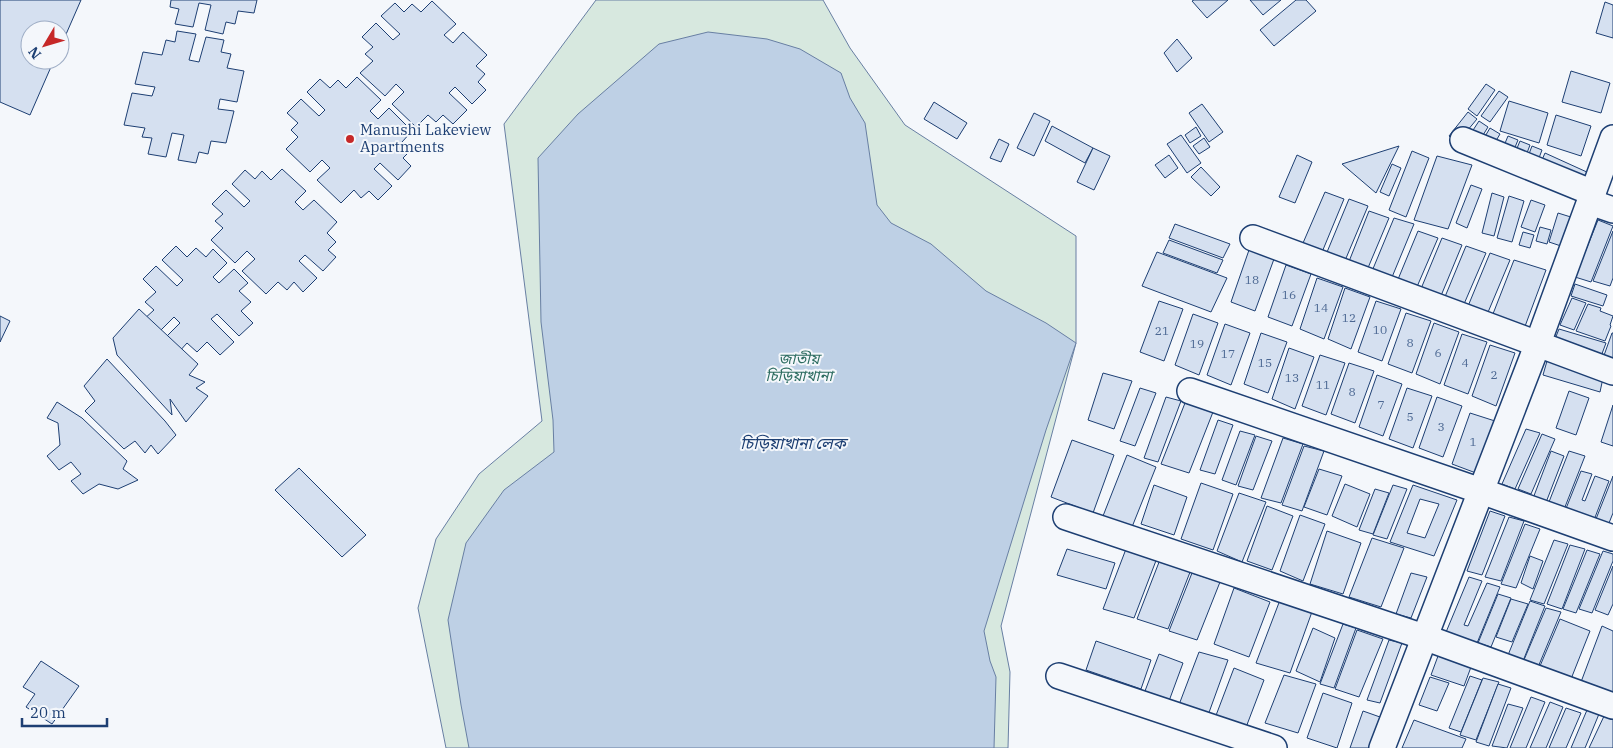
<svg xmlns="http://www.w3.org/2000/svg" width="1613" height="748" font-family="'IBM Plex Serif','Noto Sans Bengali',serif">
<style>
.green{fill:#d7e8df;stroke:#687fa3}
.water{fill:#bed0e5;stroke:#687fa3}
.building{fill:#d5e0f0;stroke:#1d3f73;fill-rule:evenodd}
.lines{fill:none;stroke-linecap:round;stroke-linejoin:round}
.minor-casing{stroke:#1d3f73;stroke-width:28}
.minor{stroke:#f4f7fb;stroke-width:25}
.poi-dot{fill:#c62828;stroke:#f4f7fb;stroke-width:2}
.labels{text-anchor:middle;stroke-width:4;stroke-linejoin:round;paint-order:stroke}
.number-label{font-size:12px;fill:#4b6792}
.poi-label{font-size:15px;fill:#1d3f73;stroke:#f4f7fb;text-anchor:start}
.park-label{font-size:15px;font-style:italic;fill:#2c6c60;stroke:#f4f7fb}
.water-label{font-size:16px;font-style:italic;fill:#1d3f73;stroke:#f4f7fb}
</style>
<rect width="100%" height="100%" fill="#f4f7fb"/>
<polygon class="green" points="596,0 823,0 850,48 905,125 1076,236 1076,343 1001,626 1010,672 1008,748 446,748 418,608 436,539 479,474 542,421 504,124"/>
<polygon class="water" points="708,32 767,39 800,49 841,73 850,98 865,123 877,205 891,223 931,244 986,291 1046,323 1076,343 1046,430 984,631 990,661 996,677 994,748 469,748 461,705 448,620 466,543 504,490 554,452 553,420 541,322 538,158 578,114 659,44"/>
<g class="building">
<polygon points="0,0 81,0 60,48 60,30 30,30 30,60 54,60 30,115 0,102"/>
<polygon points="171,0 257,0 254,13 238,11 235,24 226,22 223,34 205,30 211,5 199,3 193,27 175,24 179,9 170,7"/>
<polygon points="1194,0 1228,0 1207,18 1192,1"/>
<polygon points="1250,0 1281,0 1263,15"/>
<polygon points="1296,0 1306,0 1316,11 1274,46 1260,30"/>
<polygon points="432,1 456,24 444,35 453,43 463,32 487,55 476,66 485,74 478,82 486,90 472,104 455,87 449,93 467,110 453,124 443,115 436,122 428,115 416,127 392,104 404,92 396,84 385,96 360,73 373,61 365,54 373,47 362,37 376,23 393,40 400,34 381,16 395,3 404,12 412,4 421,12"/>
<polygon points="1605,2 1613,5 1613,38 1596,33"/>
<polygon points="177,31 196,34 189,60 199,62 206,37 224,40 221,52 231,54 227,68 244,71 237,102 220,99 218,109 234,111 226,143 211,141 208,154 199,152 196,163 178,160 184,135 172,133 166,157 148,154 152,138 142,137 145,128 124,125 132,93 152,96 155,87 135,84 143,52 162,55 166,40 175,42"/>
<polygon points="1177,39 1192,58 1177,72 1164,53"/>
<polygon points="1571,71 1610,83 1601,113 1562,102"/>
<polygon points="357,77 381,100 370,111 378,119 389,108 412,131 402,142 411,150 403,158 411,166 398,180 380,163 374,169 392,186 378,200 369,191 361,198 354,190 341,203 317,180 330,168 322,160 310,172 286,149 298,137 291,130 298,123 287,113 301,99 319,116 325,110 307,92 320,79 330,88 338,80 346,88"/>
<polygon points="1486,84 1495,90 1477,116 1468,109"/>
<polygon points="1499,91 1508,97 1490,122 1481,116"/>
<polygon points="1509,101 1548,113 1539,143 1500,131"/>
<polygon points="934,102 967,123 957,139 924,119"/>
<polygon points="1202,104 1223,132 1209,142 1189,113"/>
<polygon points="1468,112 1477,119 1457,143 1449,136"/>
<polygon points="1034,113 1050,121 1034,156 1017,148"/>
<polygon points="1556,115 1591,126 1581,156 1547,145"/>
<polygon points="1479,121 1488,127 1472,153 1462,147"/>
<polygon points="1052,126 1093,148 1085,163 1045,141"/>
<polygon points="1196,127 1201,136 1190,143 1185,135"/>
<polygon points="1490,128 1500,134 1484,161 1474,155"/>
<polygon points="1181,135 1201,163 1187,173 1167,144"/>
<polygon points="1508,136 1518,140 1506,169 1496,165"/>
<polygon points="1204,138 1210,147 1199,154 1193,146"/>
<polygon points="999,139 1009,144 1001,162 990,158"/>
<polygon points="1520,141 1530,145 1519,174 1508,170"/>
<polygon points="1399,146 1376,193 1342,164"/>
<polygon points="1532,146 1542,150 1531,179 1521,175"/>
<polygon points="1093,148 1110,156 1094,190 1077,182"/>
<polygon points="1412,151 1429,158 1406,217 1389,210"/>
<polygon points="1545,153 1589,173 1582,189 1538,169"/>
<polygon points="1169,155 1178,168 1165,178 1155,165"/>
<polygon points="1297,155 1312,162 1295,203 1279,197"/>
<polygon points="1437,156 1472,165 1448,229 1414,220"/>
<polygon points="1392,164 1401,168 1389,196 1380,192"/>
<polygon points="1201,167 1220,187 1211,196 1191,177"/>
<polygon points="282,169 306,191 295,202 303,210 314,200 337,222 327,233 336,242 328,250 336,257 323,271 305,255 299,261 317,278 303,292 294,282 287,290 278,282 266,294 242,271 255,259 247,251 235,263 211,240 223,228 215,221 223,214 212,204 226,190 244,207 250,201 232,184 245,170 255,179 262,171 271,180"/>
<polygon points="1471,185 1482,189 1467,228 1456,223"/>
<polygon points="1325,192 1344,199 1320,257 1300,250"/>
<polygon points="1492,193 1504,197 1494,236 1482,233"/>
<polygon points="1509,196 1524,201 1512,242 1497,238"/>
<polygon points="1349,199 1368,206 1344,263 1325,257"/>
<polygon points="1531,200 1545,205 1535,232 1521,227"/>
<polygon points="1369,211 1389,218 1365,275 1346,269"/>
<polygon points="1558,213 1574,218 1564,247 1549,242"/>
<polygon points="1394,218 1414,224 1390,282 1370,276"/>
<polygon points="1598,220 1613,226 1591,282 1575,277"/>
<polygon points="1175,224 1230,244 1223,258 1169,238"/>
<polygon points="1540,227 1551,230 1547,244 1536,241"/>
<polygon points="1418,231 1438,238 1413,296 1394,289"/>
<polygon points="1613,231 1613,278 1610,286 1593,281"/>
<polygon points="1523,232 1534,235 1530,248 1519,245"/>
<polygon points="1442,238 1462,245 1438,303 1418,296"/>
<polygon points="1169,240 1223,260 1217,273 1163,253"/>
<polygon points="176,246 187,257 196,248 206,257 213,249 227,263 213,277 219,283 234,269 248,283 239,291 251,302 241,311 253,323 239,336 217,314 211,319 234,342 220,355 207,342 197,352 187,343 178,353 164,339 180,323 174,317 157,334 143,320 154,310 145,302 156,292 143,279 156,266 177,286 183,280 162,260"/>
<polygon points="1466,246 1486,253 1461,311 1442,304"/>
<polygon points="1249,250 1274,259 1255,311 1231,302"/>
<polygon points="1157,252 1227,278 1211,312 1142,286"/>
<polygon points="1490,253 1510,260 1486,317 1466,311"/>
<polygon points="1514,260 1546,270 1524,329 1491,319"/>
<polygon points="1286,265 1311,274 1292,326 1268,317"/>
<polygon points="1317,278 1343,287 1324,339 1300,329"/>
<polygon points="1575,284 1607,295 1603,306 1571,296"/>
<polygon points="1345,288 1370,297 1351,349 1328,339"/>
<polygon points="1572,298 1586,303 1574,330 1560,325"/>
<polygon points="1159,301 1183,309 1164,361 1140,352"/>
<polygon points="1376,301 1401,309 1382,361 1358,352"/>
<polygon points="1588,304 1601,308 1600,311 1613,316 1610,325 1611,326 1605,341 1576,331"/>
<polygon points="139,309 198,364 189,375 205,382 196,388 208,396 186,422 170,399 172,415 117,355 113,338"/>
<polygon points="1406,313 1431,321 1412,373 1388,364"/>
<polygon points="1193,314 1218,323 1199,375 1175,365"/>
<polygon points="0,316 10,321 0,342"/>
<polygon points="1434,323 1459,332 1440,384 1416,374"/>
<polygon points="1225,324 1250,333 1231,385 1207,375"/>
<polygon points="1559,329 1606,343 1600,359 1553,344"/>
<polygon points="1261,333 1287,342 1268,393 1244,384"/>
<polygon points="1612,333 1613,333 1613,364 1602,361"/>
<polygon points="1462,334 1487,342 1468,394 1444,385"/>
<polygon points="1490,345 1515,353 1496,406 1472,396"/>
<polygon points="1289,348 1314,357 1295,409 1272,399"/>
<polygon points="1320,355 1345,363 1326,415 1302,406"/>
<polygon points="107,359 165,421 176,435 158,454 151,445 145,453 135,441 124,449 85,411 95,401 84,386"/>
<polygon points="1547,361 1603,378 1600,392 1543,375"/>
<polygon points="1349,363 1374,371 1355,423 1331,414"/>
<polygon points="1103,373 1132,381 1114,429 1088,420"/>
<polygon points="1377,375 1402,384 1383,436 1359,427"/>
<polygon points="1140,388 1156,393 1135,446 1120,441"/>
<polygon points="1407,388 1432,396 1413,448 1389,439"/>
<polygon points="1569,391 1589,398 1576,435 1556,428"/>
<polygon points="1166,397 1181,401 1158,462 1144,458"/>
<polygon points="1437,397 1462,406 1443,457 1419,448"/>
<polygon points="57,402 82,418 127,461 123,469 138,480 118,489 99,484 83,494 71,481 81,474 71,462 59,470 47,456 60,445 58,423 47,418"/>
<polygon points="1185,403 1213,412 1189,473 1161,464"/>
<polygon points="1613,405 1613,446 1601,442"/>
<polygon points="1470,413 1495,421 1476,473 1452,464"/>
<polygon points="1218,420 1233,425 1215,474 1200,470"/>
<polygon points="1526,429 1540,433 1515,489 1502,484"/>
<polygon points="1240,431 1255,435 1236,485 1222,480"/>
<polygon points="1542,434 1555,439 1531,494 1518,489"/>
<polygon points="1256,436 1272,441 1253,490 1238,486"/>
<polygon points="1283,438 1303,444 1281,503 1261,498"/>
<polygon points="1072,440 1114,455 1093,513 1051,497"/>
<polygon points="1304,446 1324,451 1302,511 1282,505"/>
<polygon points="1551,451 1564,456 1545,505 1532,501"/>
<polygon points="1569,451 1585,456 1563,512 1547,507"/>
<polygon points="1127,455 1156,467 1132,527 1103,516"/>
<polygon points="299,468 366,535 342,557 275,490"/>
<polygon points="1319,469 1342,476 1327,515 1304,507"/>
<polygon points="1581,471 1592,474 1582,500 1585,501 1595,476 1609,481 1594,520 1565,511"/>
<polygon points="1613,476 1613,513 1607,528 1594,524"/>
<polygon points="1201,483 1233,494 1213,550 1181,539"/>
<polygon points="1345,484 1370,494 1357,527 1332,516"/>
<polygon points="1154,485 1187,497 1174,535 1141,524"/>
<polygon points="1393,485 1407,489 1387,539 1373,535"/>
<path d="M1413,485L1457,500L1434,556L1390,542ZM1420,499L1439,504L1425,538L1407,533Z"/>
<polygon points="1375,489 1389,493 1373,534 1359,530"/>
<polygon points="1239,493 1266,502 1242,562 1217,551"/>
<polygon points="1267,506 1293,516 1272,570 1247,561"/>
<polygon points="1490,511 1505,516 1482,575 1467,571"/>
<polygon points="1300,515 1325,524 1303,581 1280,571"/>
<polygon points="1509,517 1524,521 1501,581 1485,577"/>
<polygon points="1525,524 1540,529 1516,588 1501,584"/>
<polygon points="1327,531 1361,543 1343,594 1310,584"/>
<polygon points="1372,538 1404,548 1381,607 1349,597"/>
<polygon points="1554,540 1568,544 1544,604 1530,600"/>
<polygon points="1570,545 1585,549 1562,609 1547,604"/>
<polygon points="1067,549 1115,563 1106,589 1057,575"/>
<polygon points="1126,549 1157,558 1134,618 1103,609"/>
<polygon points="1587,550 1600,554 1576,613 1563,609"/>
<polygon points="1603,551 1613,554 1613,561 1592,613 1579,609"/>
<polygon points="1530,556 1543,561 1533,589 1521,583"/>
<polygon points="1161,557 1192,567 1168,629 1137,619"/>
<polygon points="1613,566 1613,604 1608,615 1595,610"/>
<polygon points="1192,573 1220,582 1197,640 1169,631"/>
<polygon points="1411,573 1427,577 1411,618 1396,614"/>
<polygon points="1469,577 1482,581 1464,625 1468,626 1487,583 1500,587 1475,648 1444,637"/>
<polygon points="1234,588 1270,602 1249,657 1214,644"/>
<polygon points="1498,594 1511,598 1491,647 1478,643"/>
<polygon points="1511,599 1528,604 1512,642 1496,637"/>
<polygon points="1280,600 1313,609 1290,673 1256,663"/>
<polygon points="1530,601 1545,606 1521,666 1506,660"/>
<polygon points="1546,608 1561,612 1536,672 1521,667"/>
<polygon points="1560,619 1590,631 1571,679 1540,666"/>
<polygon points="1343,624 1356,628 1334,688 1320,684"/>
<polygon points="1602,626 1613,631 1613,694 1581,682"/>
<polygon points="1313,628 1335,638 1320,682 1296,671"/>
<polygon points="1357,630 1383,639 1359,697 1335,689"/>
<polygon points="1389,640 1402,643 1380,703 1367,700"/>
<polygon points="1096,641 1151,660 1141,689 1086,670"/>
<polygon points="1199,652 1228,660 1207,718 1177,710"/>
<polygon points="1159,654 1183,663 1169,701 1145,691"/>
<polygon points="1438,656 1471,667 1464,686 1431,675"/>
<polygon points="41,661 79,686 52,724 26,707 35,694 23,687"/>
<polygon points="1234,668 1264,680 1245,730 1215,718"/>
<polygon points="1284,675 1316,684 1298,733 1265,723"/>
<polygon points="1470,676 1482,680 1461,732 1449,728"/>
<polygon points="1430,677 1449,683 1437,711 1419,705"/>
<polygon points="1483,678 1499,682 1476,740 1460,735"/>
<polygon points="1498,684 1511,688 1489,746 1476,742"/>
<polygon points="1323,693 1352,703 1337,748 1307,738"/>
<polygon points="1531,697 1545,702 1526,748 1510,748"/>
<polygon points="1550,702 1563,707 1546,748 1530,748"/>
<polygon points="1508,704 1523,708 1507,748 1492,746"/>
<polygon points="1566,708 1581,713 1566,748 1549,748"/>
<polygon points="1587,710 1599,714 1585,748 1571,748"/>
<polygon points="1363,711 1380,717 1369,748 1350,748"/>
<polygon points="1605,714 1613,717 1613,748 1589,748"/>
<polygon points="1414,720 1466,739 1462,748 1402,748"/>
</g>
<g class="lines">
<g class="minor-casing">
<g id="minor">
<polyline points="1463,140 1593,193"/>
<polyline points="1590,202 1613,210"/>
<polyline points="1253,238 1613,372"/>
<polyline points="1190,391 1481,491 1613,538"/>
<polyline points="1066,517 1424,637 1613,706"/>
<polyline points="1059,676 1274,748"/>
<polyline points="1382,748 1538,343 1613,138"/>
</g>
</g>
<use href="#minor" class="minor"/>
</g>
<circle class="poi-dot" cx="350" cy="139" r="5"/>
<g class="labels">
<g class="number-label">
<text x="1252" y="284">18</text>
<text x="1289" y="299">16</text>
<text x="1321" y="312">14</text>
<text x="1349" y="322">12</text>
<text x="1380" y="334">10</text>
<text x="1162" y="335">21</text>
<text x="1410" y="347">8</text>
<text x="1197" y="348">19</text>
<text x="1438" y="357">6</text>
<text x="1228" y="358">17</text>
<text x="1265" y="367">15</text>
<text x="1465" y="367">4</text>
<text x="1494" y="379">2</text>
<text x="1292" y="382">13</text>
<text x="1323" y="389">11</text>
<text x="1352" y="396">8</text>
<text x="1381" y="409">7</text>
<text x="1410" y="421">5</text>
<text x="1441" y="431">3</text>
<text x="1473" y="446">1</text>
</g>
<g class="poi-label">
<text x="360" y="135">Manushi Lakeview<tspan x="360" dy="17">Apartments</tspan></text>
</g>
<g class="park-label">
<text x="799" y="364">জাতীয়<tspan x="799" dy="17">চিড়িয়াখানা</tspan></text>
</g>
<g class="water-label">
<text x="793" y="449">চিড়িয়াখানা লেক</text>
</g>
</g>
<g transform="translate(45 45) rotate(232)"><circle r="24" fill="#f4f7fb" stroke="#9eadc5"/>
<path d="M0-4L9 19L0 12L-9 19Z" fill="#c62828"/>
<text y="-8" font-size="14" font-weight="bold" text-anchor="middle" fill="#1d3f73">N</text>
</g>
<path d="M22 718v8h85v-8" fill="none" stroke="#1d3f73" stroke-width="2.5"/>
<text x="30" y="718" font-size="15" fill="#1d3f73" stroke="#f4f7fb" stroke-width="4" paint-order="stroke">20 m</text>
</svg>
